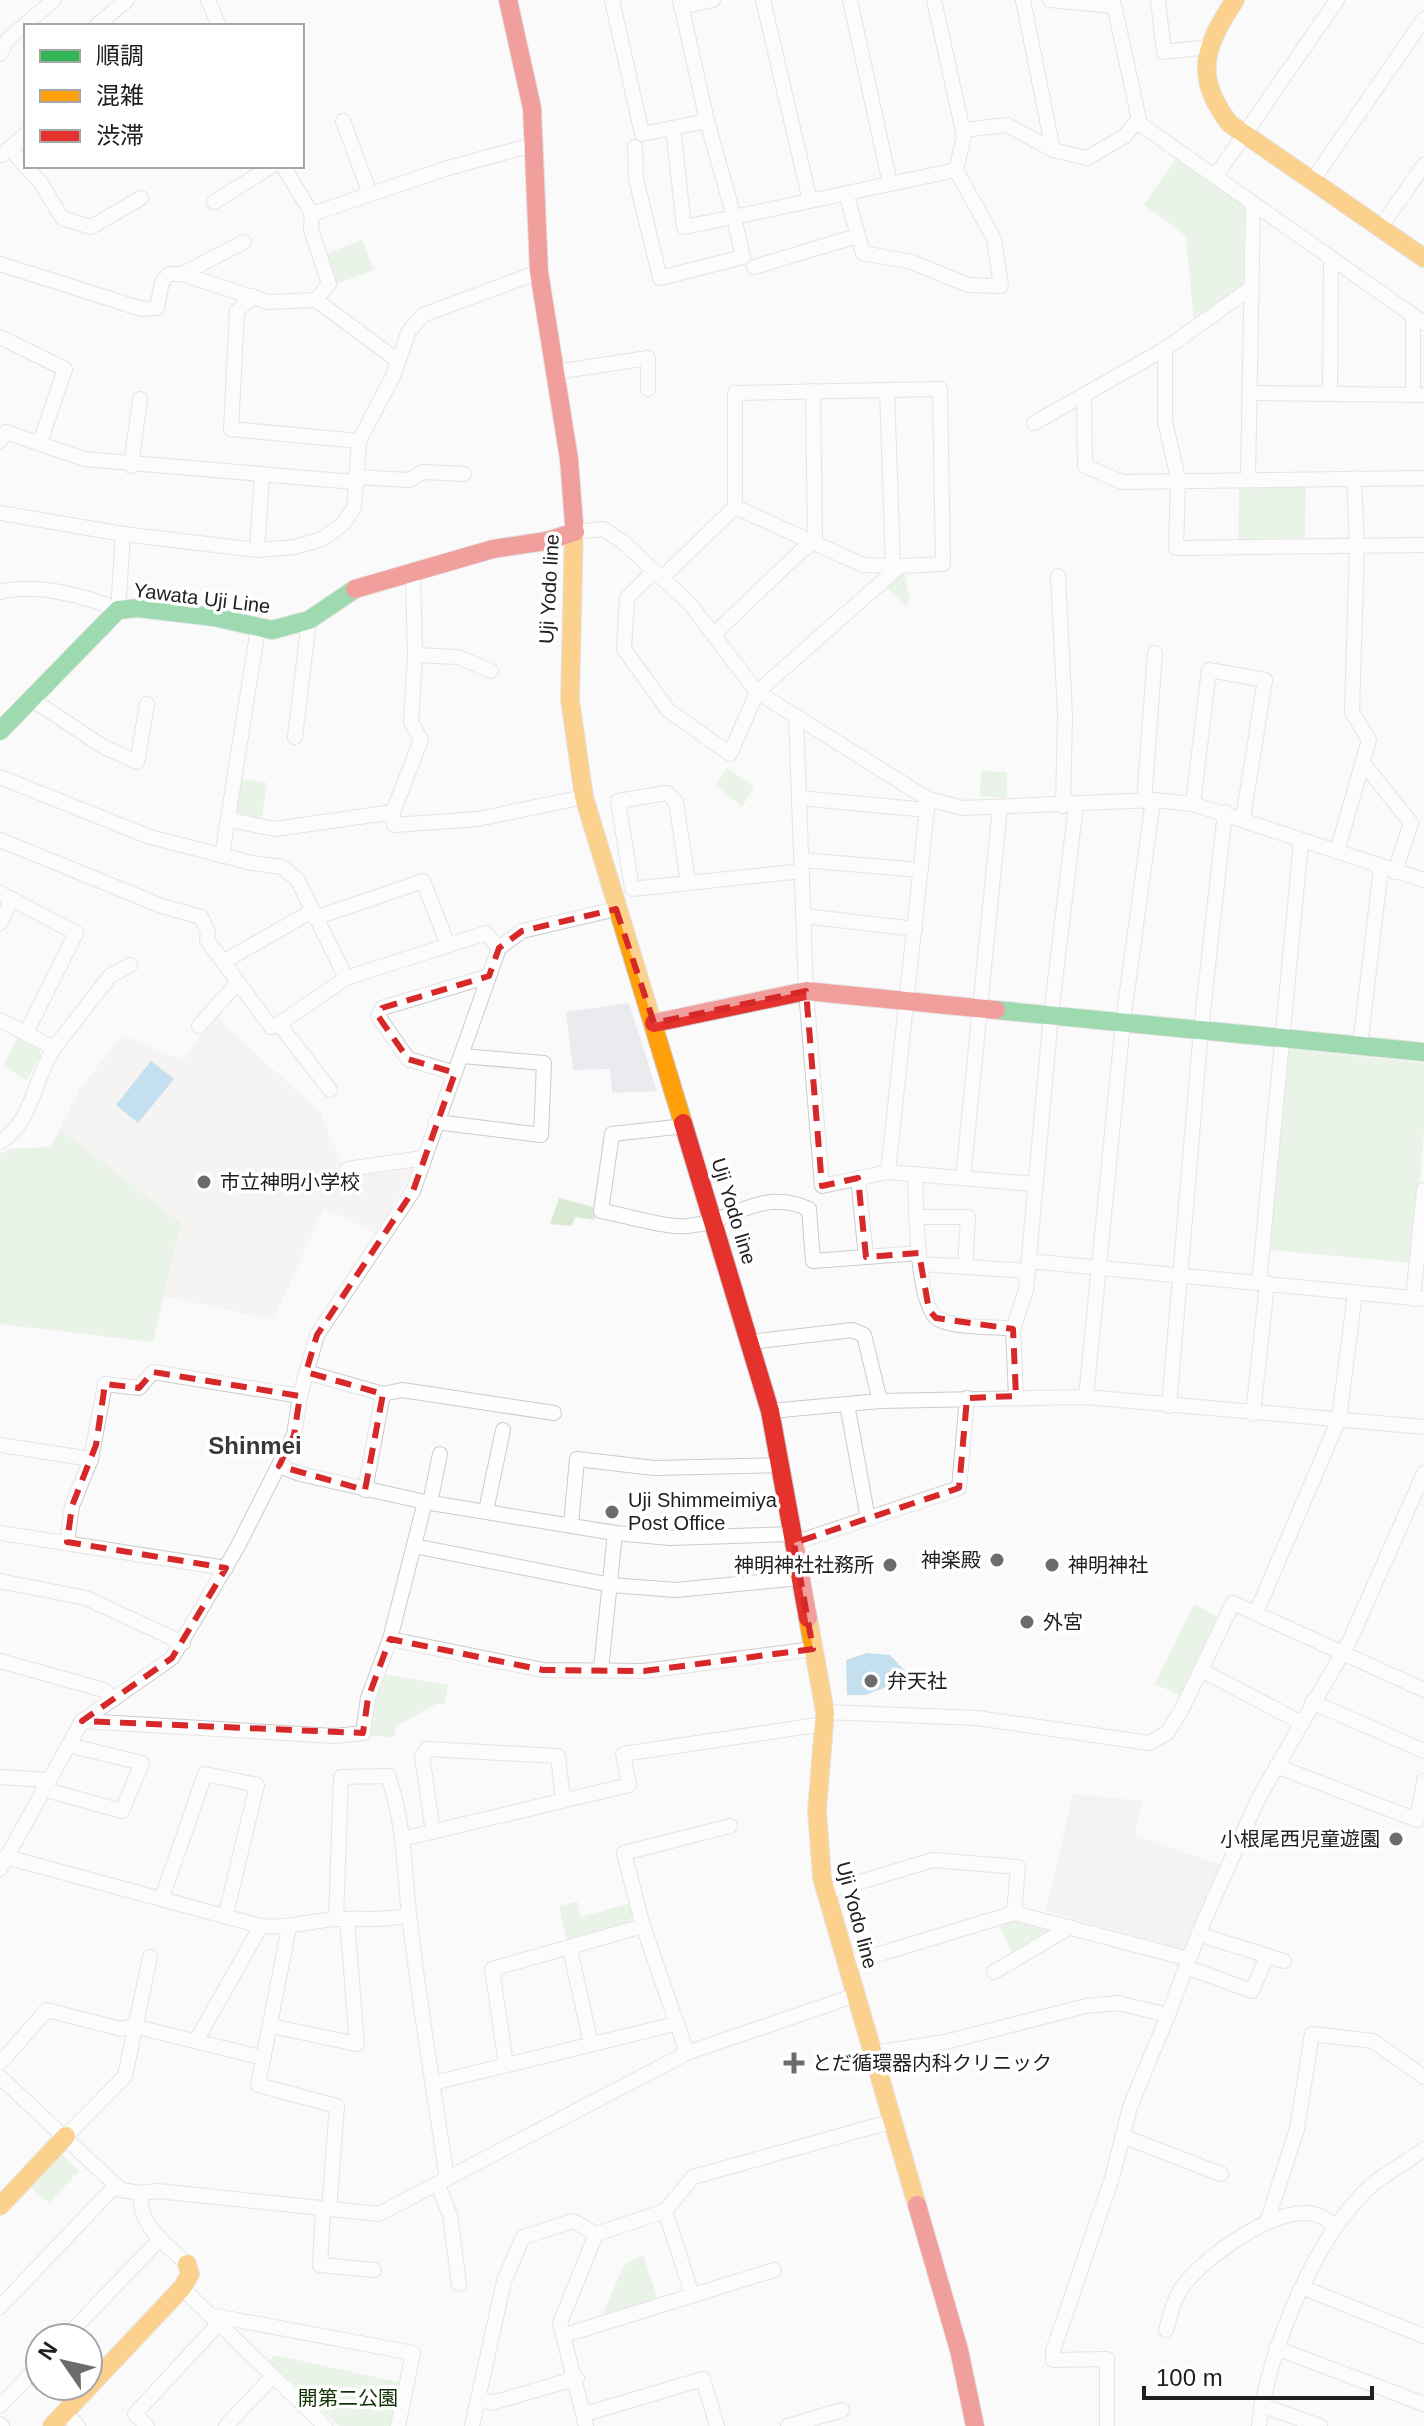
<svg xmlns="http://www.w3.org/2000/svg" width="1424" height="2426" font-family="Helvetica,'Noto Sans JP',sans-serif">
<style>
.built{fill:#e9ebef}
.education{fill:#f2eaeb}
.green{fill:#d8ebd2}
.water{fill:#84c0e1}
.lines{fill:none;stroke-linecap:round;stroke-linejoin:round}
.street-casing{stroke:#cbcbcb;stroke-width:16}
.fast-casing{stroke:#cbcbcb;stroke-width:20}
.slow-casing{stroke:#cbcbcb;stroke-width:20}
.jam-casing{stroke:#cbcbcb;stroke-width:20}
.street{stroke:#fefefe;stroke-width:14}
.fast{stroke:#30b455;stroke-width:18}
.slow{stroke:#ff9f0a;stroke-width:18}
.jam{stroke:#e5322d;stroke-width:18}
.marked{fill:none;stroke:#d62828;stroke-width:6;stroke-dasharray:16 10;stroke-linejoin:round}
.poi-dot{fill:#6c6c6d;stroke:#fff;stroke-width:3}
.labels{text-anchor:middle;stroke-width:7;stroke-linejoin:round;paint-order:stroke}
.street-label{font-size:20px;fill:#202021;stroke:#fff}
.poi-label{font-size:20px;fill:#202021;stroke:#fff;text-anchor:start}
.park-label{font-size:20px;fill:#113304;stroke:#fff}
.quarter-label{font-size:24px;font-weight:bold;fill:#39393a;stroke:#fff}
</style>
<rect width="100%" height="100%" fill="#fafafa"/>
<g class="built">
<polygon points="629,1003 657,1091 612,1093 610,1069 573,1070 566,1012"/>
<polygon points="1073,1794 1142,1801 1134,1835 1223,1866 1187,1951 1046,1911"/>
</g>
<polygon class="education" points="216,1017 320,1112 348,1177 416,1164 377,1234 324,1209 273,1320 164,1296 153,1342 0,1324 0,1154 9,1149 51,1147 80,1089 122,1035 183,1060"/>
<g class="green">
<polygon points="1178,155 1250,206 1247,281 1238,294 1194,323 1186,236 1144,205"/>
<polygon points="362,240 374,270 336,284 326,254"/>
<polygon points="1239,485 1306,485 1305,541 1238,542"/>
<polygon points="904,572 910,600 905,606 886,587"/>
<polygon points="727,768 754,786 742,807 716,785"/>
<polygon points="981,771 1007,772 1007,798 980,796"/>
<polygon points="242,779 267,783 262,819 244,817 236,811"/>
<polygon points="18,1037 38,1047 41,1055 26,1081 3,1065"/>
<polygon points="1287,1049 1424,1063 1424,1131 1413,1263 1270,1250"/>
<polygon points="60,1129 181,1223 153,1342 0,1324 0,1154 9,1149 51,1147"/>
<polygon points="559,1198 597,1208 595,1220 575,1217 572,1226 550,1224"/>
<polygon points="1194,1604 1220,1618 1182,1696 1155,1684"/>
<polygon points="381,1674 448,1685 444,1704 436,1704 396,1727 394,1737 371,1736 374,1697"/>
<polygon points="577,1901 581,1917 630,1903 634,1915 628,1923 567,1940 559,1906"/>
<polygon points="1017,1918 1053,1927 1013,1955 1000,1927"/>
<polygon points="58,2155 64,2155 79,2171 49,2203 30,2186"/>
<polygon points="643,2255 658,2300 601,2318 624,2265"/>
<polygon points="274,2355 403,2383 393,2426 339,2426 269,2361"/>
</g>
<g class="water">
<polygon points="151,1061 174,1079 138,1123 116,1105"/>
<polygon points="867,1653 890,1655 908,1674 908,1693 892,1685 865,1695 847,1695 846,1660"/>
</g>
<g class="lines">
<g class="street-casing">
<g id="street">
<polyline points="208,0 219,26"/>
<polyline points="612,0 642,134 707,121"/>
<polyline points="680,0 707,121 734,217 956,170"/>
<polyline points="763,0 810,201"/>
<polyline points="850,0 890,184"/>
<polyline points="1023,0 1053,150"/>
<polyline points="1050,0 1114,6"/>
<polyline points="1113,0 1140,124 1424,323"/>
<polyline points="1158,0 1164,52 1208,47"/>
<polyline points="681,7 713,0"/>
<polyline points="96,26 127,0"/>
<polyline points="0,54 8,39 54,0"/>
<polyline points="343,121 370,194"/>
<polyline points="963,130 1007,125 1053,150 1087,158 1125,136 1139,118"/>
<polyline points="635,147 636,179 660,278 743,257 734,217 684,227 673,128"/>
<polyline points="9,148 41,183 62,218 91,227 141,198"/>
<polyline points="2,155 26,134"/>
<polyline points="283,166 312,214 311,230 329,284 316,300"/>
<polyline points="1215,177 1337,0"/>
<polyline points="1312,181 1424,19"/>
<polyline points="846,193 863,253 912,262 968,285 1001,286 994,239 956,170 964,136 934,0"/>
<polyline points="214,202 272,166"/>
<polyline points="312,214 448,168 536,144"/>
<polyline points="1380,228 1424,165"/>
<polyline points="0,264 142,309 157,308 162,282 169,274 182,274 268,302 316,300 397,360"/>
<polyline points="754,267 857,236"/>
<polyline points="182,274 244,242"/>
<polyline points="253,296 237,311 231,429 359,441"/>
<polyline points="1413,316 1413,393"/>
<polyline points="0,337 65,369 40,442"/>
<polyline points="1165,349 1165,421 1178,479 1176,548 1424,545"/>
<polyline points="556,372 648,358 648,389"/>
<polyline points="887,390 893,566"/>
<polyline points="1249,393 1424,395"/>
<polyline points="1330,394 1331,258"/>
<polyline points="1084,398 1085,466 1122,482 1424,478"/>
<polyline points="1034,423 1165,349 1251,288"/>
<polyline points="0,441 6,432 84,459 355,482"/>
<polyline points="131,466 140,399"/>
<polyline points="356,477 409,480 423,472 464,474"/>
<polyline points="1248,478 1253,204"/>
<polyline points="735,507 863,565 900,566"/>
<polyline points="0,513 123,534 257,550 295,547 322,539 343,524 354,508 359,441 393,376 409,331 423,315 539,272"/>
<polyline points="575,532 603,529 623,542 690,604 757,692 928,799 963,808 1153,800 1193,804 1424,880"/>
<polyline points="257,550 262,475"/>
<polyline points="653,572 627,598 624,649 668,710 730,754 757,692 900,566 943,564 940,389 735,393 735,507 662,578"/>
<polyline points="413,575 415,655 411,722 421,740 393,812 394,825 478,819 584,797"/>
<polyline points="1058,576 1065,715 1063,806"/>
<path d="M0,592C35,583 85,595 118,610L123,534"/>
<polyline points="715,633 801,551 815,542 813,391"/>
<polyline points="415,655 458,657 491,671"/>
<polyline points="30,698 102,746 137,762 147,704"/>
<polyline points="796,716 806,991 822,1186 888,1172 1035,1184"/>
<polyline points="295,737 309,620"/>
<polyline points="1363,763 1411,823 1395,872"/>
<polyline points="0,777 150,837 252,863 282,867 297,879 346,978"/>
<polyline points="799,798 927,810"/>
<polyline points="1144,801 1155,653"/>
<polyline points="1193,804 1209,670 1265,680 1243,818"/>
<polyline points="230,820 275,829 393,812"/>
<polyline points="0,840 162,906 201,917 208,932 207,940 271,1027 279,1024"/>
<polyline points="1337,852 1369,740 1352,712 1357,546 1354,478"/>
<polyline points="222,856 258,628"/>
<polyline points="802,860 921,870"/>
<polyline points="688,882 676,802 667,793 618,801 632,889 802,871"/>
<polyline points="0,893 76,933 26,1033"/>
<polyline points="804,916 915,929"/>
<polyline points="315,918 423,881 448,945"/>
<polyline points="0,923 12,899"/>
<polyline points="223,962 312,911"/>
<path d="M0,1020L54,1048C34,1078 33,1122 0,1142"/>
<polyline points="199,1026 238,982"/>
<polyline points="1360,1046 1381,868"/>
<polyline points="54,1048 110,976 130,965"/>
<polyline points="455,1073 408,1059 378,1016 382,1008 489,976"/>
<polyline points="330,1090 279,1024 346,978 486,933 499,948"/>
<polyline points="436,1122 541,1135 544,1063 462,1056"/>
<path d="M685,1126L612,1134L601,1211C625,1215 665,1228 688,1226C733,1222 761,1187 809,1209L813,1261L919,1253"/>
<polyline points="348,1169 423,1158"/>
<polyline points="888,1172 928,799"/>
<path d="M915,1174C916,1201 916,1307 938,1319C958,1329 991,1326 1013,1329"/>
<polyline points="858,1178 866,1257"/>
<polyline points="963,1178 1000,807"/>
<polyline points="917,1217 968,1217 965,1267"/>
<polyline points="1029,1261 1424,1299"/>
<polyline points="921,1264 1028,1271"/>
<polyline points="1259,1283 1301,842"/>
<polyline points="1413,1299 1424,1190"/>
<polyline points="750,1342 852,1330 864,1335 880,1401"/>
<polyline points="306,1372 383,1394 402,1390 554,1413"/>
<polyline points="1016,1396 1013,1329 1026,1290 1051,1015 1076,805"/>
<polyline points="1086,1397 1123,1022 1153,800"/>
<polyline points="847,1404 868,1519"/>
<polyline points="1169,1406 1201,1030 1225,812"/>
<polyline points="770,1411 880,1401 1086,1397 1424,1427"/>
<polyline points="1253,1414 1267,1284"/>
<polyline points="0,1445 91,1459 72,1506 67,1542"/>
<polyline points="91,1459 105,1384 139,1388 153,1372 300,1396"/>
<polyline points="279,1466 300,1474 425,1502 615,1533 670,1538 793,1534"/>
<polyline points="365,1490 383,1394"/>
<polyline points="430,1503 440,1454"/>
<polyline points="486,1511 503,1430"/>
<polyline points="571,1525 577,1459 654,1468 780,1465"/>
<polyline points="0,1533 226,1568"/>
<polyline points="794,1543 959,1488 967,1398"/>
<polyline points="414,1546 611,1585 676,1590 800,1578"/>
<polyline points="0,1581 86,1598 183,1643"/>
<polyline points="1256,1613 1339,1419 1355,1293"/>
<polyline points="390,1639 543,1670 644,1671 813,1649"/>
<polyline points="0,1661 104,1690 114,1699"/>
<polyline points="601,1669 615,1533"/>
<polyline points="1201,1670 1300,1722"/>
<polyline points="1312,1702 1424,1751"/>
<polyline points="825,1712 977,1718 1149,1743 1167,1733 1181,1711 1233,1603 1424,1690"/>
<polyline points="82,1721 335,1736 363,1733 368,1698 390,1639 425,1502"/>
<polyline points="1276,1766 1417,1820 1424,1781"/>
<polyline points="0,1777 47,1780"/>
<polyline points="43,1789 122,1811 142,1763 68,1745"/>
<polyline points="433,1832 422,1756 427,1749 558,1756 563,1801"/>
<polyline points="402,1839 629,1785 623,1754 824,1724"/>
<path d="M6,1857L261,1926C288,1929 312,1920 338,1919C362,1918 386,1921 409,1915"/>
<polyline points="0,1869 82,1721 172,1658 237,1548 294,1435 300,1396 317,1335 413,1191 499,948 522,931 616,909"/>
<polyline points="826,1892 933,1860 1018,1867 1014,1913"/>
<polyline points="162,1898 205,1774 257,1785 226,1914"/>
<path d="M336,1919L341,1777L388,1776C404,1820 404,1868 409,1914C419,2003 434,2091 447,2179"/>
<polyline points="289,1927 258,2085 337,2106 329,2210"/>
<polyline points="1198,1934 1284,1961"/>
<polyline points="570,1949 591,2044"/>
<polyline points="847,1964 1014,1913 1189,1959"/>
<polyline points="1186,1967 1252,1991 1267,1956"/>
<polyline points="994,1972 1070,1927"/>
<polyline points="271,2026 357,2044 347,1919"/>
<polyline points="196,2041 261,1926"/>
<polyline points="687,2053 643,1926 624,1853 730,1826"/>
<polyline points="874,2053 945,2042 1086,2006 1118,2003 1168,2015 1200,1930 1258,1799 1349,1642 1424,1473"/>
<polyline points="0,2063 47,2010 121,2029 133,2026 264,2058"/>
<polyline points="506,2064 492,1969 643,1926"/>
<path d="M0,2077L121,2190L141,2193C138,2226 165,2243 187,2264"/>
<polyline points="433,2083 675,2024"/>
<polyline points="66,2136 125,2076 150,1957"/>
<polyline points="1122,2136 1221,2174"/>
<polyline points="438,2185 450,2215 459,2284"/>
<polyline points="141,2193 158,2191 379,2214 687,2053 856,1995"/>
<polyline points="323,2210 320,2265 374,2270"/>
<polyline points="665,2211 692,2294"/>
<polyline points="1267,2222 1297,2129 1312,2034 1373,2041 1424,2077"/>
<polyline points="182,2288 325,2426"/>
<polyline points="1304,2288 1424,2336"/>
<polyline points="0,2307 116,2185"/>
<polyline points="210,2315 413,2353 398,2426"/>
<path d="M1166,2330C1170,2317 1173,2300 1181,2289C1201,2259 1276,2205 1314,2214C1322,2216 1329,2221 1335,2226"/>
<polyline points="565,2335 774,2270"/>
<polyline points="65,2338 160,2239"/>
<polyline points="1276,2348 1424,2404"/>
<polyline points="478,2397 492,2403 577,2378"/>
<polyline points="1261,2405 1320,2426"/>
<polyline points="0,2406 40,2364"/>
<polyline points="65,2413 78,2426"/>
<polyline points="585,2414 703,2379 717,2426"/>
<polyline points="0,2424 2,2426"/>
<polyline points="147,2426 135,2414 219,2323"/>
<polyline points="226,2426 273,2376"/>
<polyline points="472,2426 504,2281 523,2237 573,2221 596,2234 665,2211 693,2177 893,2121"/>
<polyline points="586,2426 560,2323 596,2234"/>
<polyline points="788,2426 842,2410"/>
<polyline points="1107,2426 1107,2359 1053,2360 1053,2351 1112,2178 1130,2107 1168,2015"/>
<path d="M1259,2426C1268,2351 1315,2235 1373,2184C1389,2171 1408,2162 1424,2149"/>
</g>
</g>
<g class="fast-casing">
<g id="fast">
<polyline points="0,731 118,610 138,608 214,617 272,630 309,620 355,589"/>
<polyline points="996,1010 1424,1052"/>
</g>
</g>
<g class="slow-casing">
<g id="slow">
<path d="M1235,0C1204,47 1193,77 1230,124L1424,258"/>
<polyline points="574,524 570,700 584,797 683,1123"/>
<polyline points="808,1618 825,1712 817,1810 822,1878 917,2205"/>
<polyline points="0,2206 66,2136"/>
<polyline points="52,2426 182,2288 190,2274 187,2264"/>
</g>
</g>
<g class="jam-casing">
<g id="jam">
<polyline points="508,0 532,108 539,272 569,459 574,524"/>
<polyline points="355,589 493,549 546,541 575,532"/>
<polyline points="654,1023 806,991 996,1010"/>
<polyline points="683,1123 770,1411 808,1618"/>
<polyline points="917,2205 959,2350 975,2426"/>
</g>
</g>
<use href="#street" class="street"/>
<use href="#fast" class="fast"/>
<use href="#slow" class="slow"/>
<use href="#jam" class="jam"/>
</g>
<path d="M0 0H1424V2426H0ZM616,909L654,1023L806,991L822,1186L858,1178L866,1257L919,1253L929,1310L936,1318L1013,1329L1016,1396L967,1398L959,1488L794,1543L813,1649L644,1671L543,1670L390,1639L368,1698L363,1733L82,1721L172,1658L226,1568L67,1542L72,1506L96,1445L105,1384L139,1388L153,1372L300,1396L294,1435L279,1466L365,1490L383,1394L306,1372L317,1335L413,1191L455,1073L408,1059L378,1016L382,1008L489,976L499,948L522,931Z" fill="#fafafa" fill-opacity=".55" fill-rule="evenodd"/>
<path class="marked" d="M616,909L654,1023L806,991L822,1186L858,1178L866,1257L919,1253L929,1310L936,1318L1013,1329L1016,1396L967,1398L959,1488L794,1543L813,1649L644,1671L543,1670L390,1639L368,1698L363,1733L82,1721L172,1658L226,1568L67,1542L72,1506L96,1445L105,1384L139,1388L153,1372L300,1396L294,1435L279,1466L365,1490L383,1394L306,1372L317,1335L413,1191L455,1073L408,1059L378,1016L382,1008L489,976L499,948L522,931Z"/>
<g class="poi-dot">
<circle cx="204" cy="1182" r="8"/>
<circle cx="612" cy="1512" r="8"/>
<circle cx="997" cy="1560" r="8"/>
<circle cx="890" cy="1565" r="8"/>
<circle cx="1052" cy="1565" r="8"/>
<circle cx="1027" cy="1622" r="8"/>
<circle cx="871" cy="1681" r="8"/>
<circle cx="1396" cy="1839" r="8"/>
<path d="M790 2051h8v8h8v8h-8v8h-8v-8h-8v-8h8z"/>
</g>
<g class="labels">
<g class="street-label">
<text transform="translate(549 589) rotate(-87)" y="7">Uji Yodo line</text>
<text transform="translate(202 598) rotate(7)" y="7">Yawata Uji Line</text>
<text transform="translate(734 1211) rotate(73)" y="7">Uji Yodo line</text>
<text transform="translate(857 1915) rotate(75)" y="7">Uji Yodo line</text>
</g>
<g class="poi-label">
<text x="220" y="1189">市立神明小学校</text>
<text x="628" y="1507">Uji Shimmeimiya<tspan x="628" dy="23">Post Office</tspan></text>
<text x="981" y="1567" text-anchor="end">神楽殿</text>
<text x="874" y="1572" text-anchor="end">神明神社社務所</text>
<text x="1068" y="1572">神明神社</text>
<text x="1043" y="1629">外宮</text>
<text x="887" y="1688">弁天社</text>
<text x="1380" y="1846" text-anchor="end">小根尾西児童遊園</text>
<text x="812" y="2070">とだ循環器内科クリニック</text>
</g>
<g class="park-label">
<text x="348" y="2405">開第二公園</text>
</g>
<g class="quarter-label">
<text x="255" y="1454">Shinmei</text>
</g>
</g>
<rect x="24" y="24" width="280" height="144" fill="#ffffff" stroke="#a6a6a6" stroke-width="2"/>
<rect x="40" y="50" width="40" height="12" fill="#30b455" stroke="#a6a6a6" stroke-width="2"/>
<text x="96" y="64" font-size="24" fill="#202021">順調</text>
<rect x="40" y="90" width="40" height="12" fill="#ff9f0a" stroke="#a6a6a6" stroke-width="2"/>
<text x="96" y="104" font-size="24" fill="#202021">混雑</text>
<rect x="40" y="130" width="40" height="12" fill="#e5322d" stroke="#a6a6a6" stroke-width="2"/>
<text x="96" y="144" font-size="24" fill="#202021">渋滞</text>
<g transform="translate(64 2362) rotate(304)"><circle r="38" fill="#ffffff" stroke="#a6a6a6" stroke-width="2"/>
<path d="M0-6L14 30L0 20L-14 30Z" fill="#6c6c6d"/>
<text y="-12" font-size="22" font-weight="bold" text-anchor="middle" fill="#202021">N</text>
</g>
<path d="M1144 2386v12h228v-12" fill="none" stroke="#202021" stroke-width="4"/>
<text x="1156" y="2386" font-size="24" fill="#202021" stroke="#ffffff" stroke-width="6" paint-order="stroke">100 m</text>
</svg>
